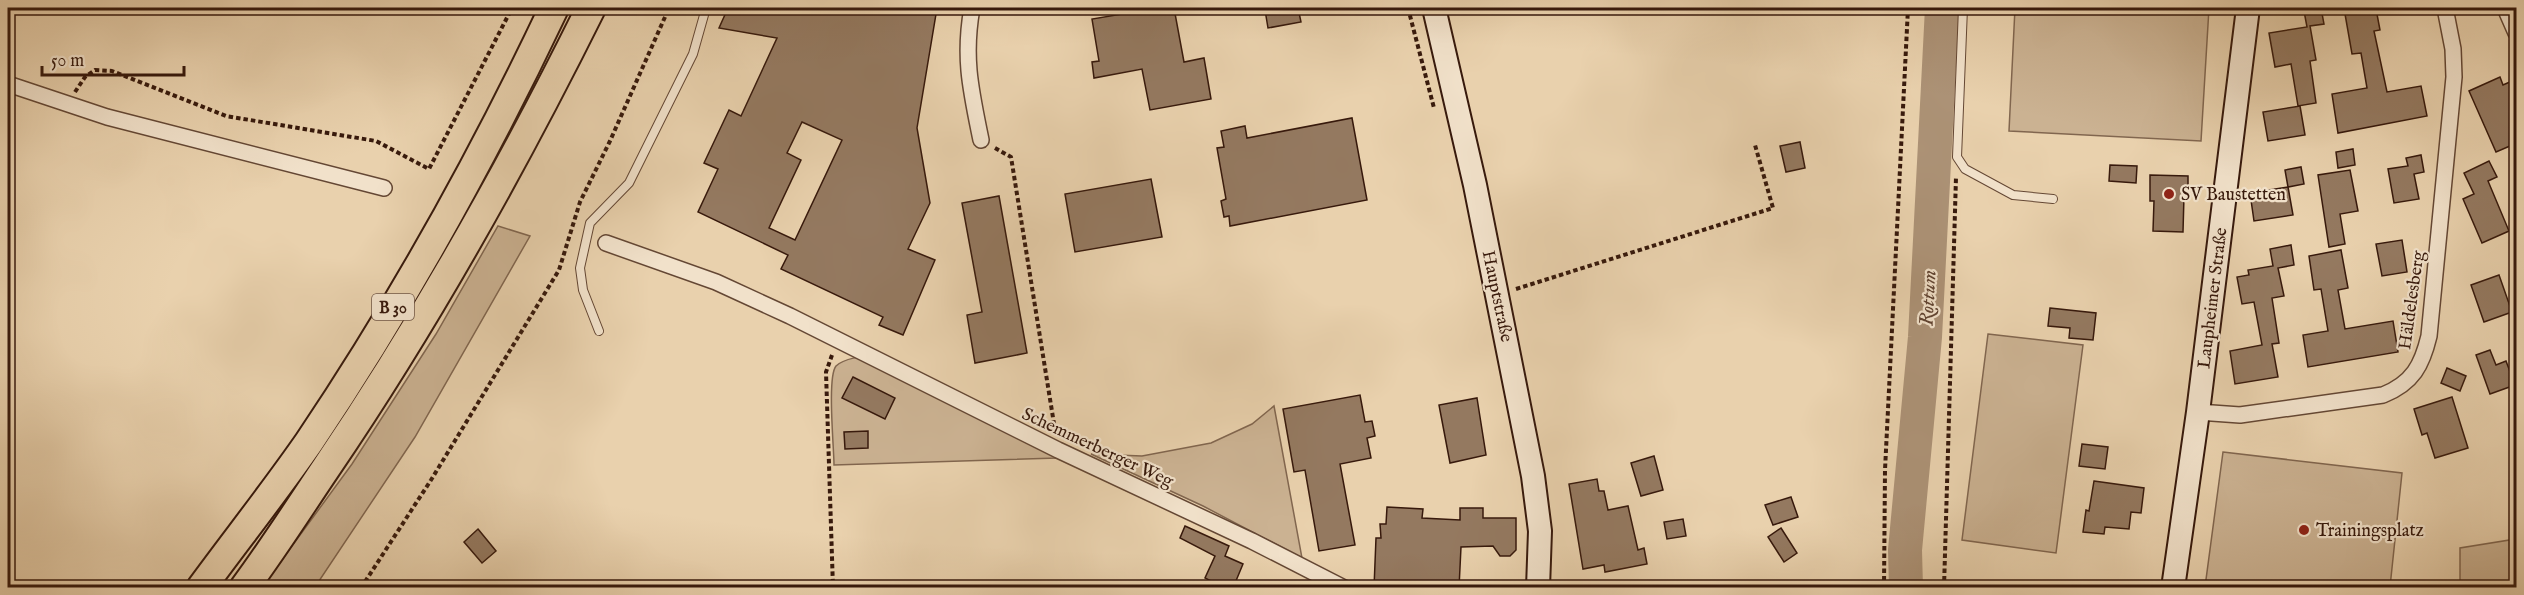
<svg xmlns="http://www.w3.org/2000/svg" width="2524" height="595" font-family="'IM FELL English',serif">
<style>
.green{fill:#cbb292;stroke:#81664f;stroke-width:1.5}
.lines{fill:none;stroke-linecap:round;stroke-linejoin:round}
.river{stroke:#ac9276;stroke-width:34}
.building{fill:#947960;stroke:#37190c;stroke-width:1.5;fill-rule:evenodd}
.lane-casing{stroke:#644734;stroke-width:10}
.street-casing{stroke:#644734;stroke-width:18}
.secondary-casing{stroke:#37190c;stroke-width:26}
.highway-casing{stroke:#37190c;stroke-width:32}
.path{stroke:#37190c;stroke-width:4;stroke-dasharray:4.5 3;stroke-linecap:butt}
.lane{stroke:#f1e1ca;stroke-width:8}
.street{stroke:#f1e1ca;stroke-width:15}
.secondary{stroke:#f1e1ca;stroke-width:22}
.highway{stroke:#e9d1ad;stroke-width:28}
.poi-dot{fill:#8f2418;stroke:#f1e1ca;stroke-width:2}
.labels{text-anchor:middle;stroke-width:4.5;stroke-linejoin:round;paint-order:stroke}
.shield{fill:#f1e1ca;stroke:#6f5545;stroke-width:1.5}
.shield-label{font-size:16px;font-weight:bold;fill:#37190c}
.poi-label{font-size:18px;fill:#37190c;stroke:#f1e1ca;text-anchor:start}
.street-label{font-size:18px;fill:#37190c;stroke:#f1e1ca}
.water-label{font-size:20px;font-style:italic;fill:#604331;stroke:#f1e1ca}
</style>
<rect width="100%" height="100%" fill="#e9d1ad"/>
<filter id="stains"><feTurbulence type="fractalNoise" baseFrequency=".00333" numOctaves="4"/><feColorMatrix values="0 0 0 0 .2 0 0 0 0 .09 0 0 0 0 .02 0 0 0 .5 -.17"/></filter>
<radialGradient id="worn" r=".72"><stop offset=".6" stop-color="#630" stop-opacity="0"/><stop offset="1" stop-color="#630" stop-opacity=".3"/></radialGradient>
<g class="green">
<polygon points="2015,8 2209,8 2201,141 2009,131"/>
<polygon points="498,226 530,236 415,437 315,587 262,587 352,464 436,334"/>
<polygon points="1988,334 2083,345 2056,553 1962,540"/>
<path d="M858,357L1058,458L834,465C834,448 827,377 836,366C842,360 850,359 858,357Z"/>
<polygon points="1274,406 1302,558 1203,506 1091,454 1142,456 1211,443 1252,424"/>
<polygon points="2223,452 2402,473 2390,587 2205,587"/>
<polygon points="2516,539 2516,587 2460,587 2460,548"/>
</g>
<g class="lines">
<polyline class="river" points="1906,588 1905,550 1925,337 1942,8"/>
</g>
<g class="building">
<path d="M728,8H937L917,128L930,203L908,249L935,260L903,335L879,325L883,317L781,269L788,255L698,212L718,169L704,163L729,110L741,116L777,38L719,28ZM802,122L842,140L795,240L769,228L801,160L787,153Z"/>
<polygon points="1158,8 1174,8 1184,62 1204,58 1211,99 1150,110 1142,69 1094,78 1092,62 1099,61 1092,19"/>
<polygon points="1283,8 1298,8 1301,22 1268,28 1265,10"/>
<polygon points="2321,8 2324,24 2310,26 2316,60 2310,61 2316,103 2298,106 2291,64 2275,67 2269,33 2307,27 2304,11"/>
<polygon points="2376,9 2380,30 2374,31 2387,92 2421,86 2427,116 2338,133 2332,94 2367,88 2361,53 2352,54 2345,14"/>
<polygon points="2500,77 2503,85 2512,81 2517,92 2517,143 2496,152 2469,91"/>
<polygon points="2300,106 2305,135 2268,141 2263,112"/>
<polygon points="1352,118 1367,200 1230,226 1229,216 1224,217 1221,201 1226,199 1217,148 1224,147 1221,131 1245,126 1247,138"/>
<polygon points="1800,142 1805,168 1786,172 1780,146"/>
<polygon points="2353,149 2355,165 2338,168 2336,152"/>
<polygon points="2421,155 2424,172 2414,174 2419,199 2394,203 2388,169 2408,166 2406,158"/>
<polygon points="2489,161 2497,177 2488,181 2509,231 2482,243 2463,199 2474,194 2464,173"/>
<polygon points="2110,165 2137,166 2136,183 2109,181"/>
<polygon points="2301,167 2304,184 2288,187 2285,170"/>
<polygon points="2350,170 2358,211 2340,214 2345,244 2329,247 2318,175"/>
<polygon points="2150,175 2188,176 2188,196 2184,196 2183,232 2153,231 2154,201 2150,201"/>
<polygon points="1151,179 1162,237 1075,252 1065,194"/>
<polygon points="2288,187 2293,215 2254,221 2250,193"/>
<polygon points="999,196 1027,353 975,363 967,315 982,312 962,203"/>
<polygon points="2402,240 2407,272 2382,276 2376,244"/>
<polygon points="2291,245 2294,265 2278,268 2284,296 2272,298 2279,343 2272,344 2278,377 2235,384 2230,351 2262,345 2254,302 2242,304 2237,277 2249,275 2248,270 2273,266 2270,249"/>
<polygon points="2341,250 2348,288 2338,290 2345,329 2393,321 2398,352 2308,367 2303,335 2328,331 2321,289 2314,290 2309,256"/>
<polygon points="2499,275 2512,312 2484,322 2471,285"/>
<polygon points="2050,308 2096,313 2093,340 2069,338 2070,328 2048,326"/>
<polygon points="2490,350 2496,365 2506,361 2515,385 2490,394 2476,355"/>
<polygon points="2447,368 2466,376 2460,391 2441,383"/>
<polygon points="853,377 895,398 885,419 842,398"/>
<polygon points="1360,395 1365,422 1372,421 1375,436 1367,438 1371,458 1340,464 1355,545 1319,551 1305,470 1294,472 1283,409"/>
<polygon points="2452,397 2468,448 2435,458 2427,433 2422,435 2414,409"/>
<polygon points="1477,398 1486,455 1450,463 1439,405"/>
<polygon points="868,431 868,448 845,449 844,432"/>
<polygon points="2082,444 2108,447 2105,469 2079,466"/>
<polygon points="1654,456 1663,490 1641,496 1631,463"/>
<polygon points="1597,479 1599,491 1604,491 1608,510 1628,506 1638,550 1644,548 1647,564 1605,572 1604,565 1583,569 1569,484"/>
<polygon points="2094,481 2144,488 2141,513 2131,512 2129,529 2105,527 2104,534 2083,532 2086,510 2089,511"/>
<polygon points="1791,497 1798,517 1773,525 1765,505"/>
<polygon points="1387,507 1423,509 1422,518 1460,520 1460,508 1483,508 1483,518 1516,518 1516,550 1510,556 1500,556 1493,546 1461,547 1459,588 1374,588 1376,538 1381,538 1380,524 1386,524"/>
<polygon points="1683,519 1686,536 1667,539 1664,522"/>
<polygon points="1185,526 1229,546 1225,556 1243,564 1233,588 1215,588 1217,584 1205,578 1215,556 1180,538"/>
<polygon points="1781,528 1797,553 1784,562 1768,537"/>
<polygon points="478,529 496,551 482,563 464,542"/>
</g>
<g class="lines">
<g class="lane-casing">
<g id="lane">
<polyline points="1963,8 1957,157 1965,169 2013,195 2053,199"/>
<polyline points="599,331 583,290 580,268 590,223 629,183 693,54 706,8"/>
</g>
</g>
<g class="street-casing">
<g id="street">
<path d="M972,8C963,58 971,91 981,140"/>
<polyline points="2505,8 2516,33"/>
<polyline points="8,84 107,117 384,188"/>
<polyline points="606,243 716,282 790,316 1058,450 1252,541 1344,588"/>
<path d="M2198,412L2240,415L2383,395C2413,383 2422,365 2429,336L2454,77L2453,49L2445,8"/>
</g>
</g>
<g class="secondary-casing">
<g id="secondary">
<polyline points="1434,8 1475,185 1533,476 1540,531 1538,588"/>
<polyline points="2173,588 2198,412 2248,8"/>
</g>
</g>
<g class="highway-casing">
<g id="highway">
<path d="M201,588C237,539 275,491 309,442C402,304 483,158 554,8"/>
<path d="M244,588C273,549 299,508 326,468C426,321 512,167 591,8"/>
</g>
</g>
<g class="path">
<polyline points="1408,8 1434,108"/>
<polyline points="75,92 85,77 95,70 112,71 226,116 376,141 429,169 512,8"/>
<polyline points="995,148 1011,157 1055,430"/>
<polyline points="1516,289 1773,208 1755,145"/>
<polyline points="832,355 826,372 833,588"/>
<polyline points="361,588 431,480 559,270 580,202 610,141 669,8"/>
<polyline points="1884,588 1885,470 1908,8"/>
<polyline points="1944,588 1956,177"/>
</g>
<use href="#lane" class="lane"/>
<use href="#street" class="street"/>
<use href="#secondary" class="secondary"/>
<use href="#highway" class="highway"/>
</g>
<g class="poi-dot">
<circle cx="2169" cy="194" r="6"/>
<circle cx="2304" cy="530" r="6"/>
</g>
<g class="labels">
<rect class="shield" x="372" y="294" width="42" height="26" rx="4.5"/>
<g class="shield-label">
<text x="393" y="313">B 30</text>
</g>
<g class="poi-label">
<text x="2181" y="200">SV Baustetten</text>
<text x="2316" y="536">Trainingsplatz</text>
</g>
<g class="street-label">
<text transform="translate(1498 296) rotate(78)" y="6">Hauptstraße</text>
<text transform="translate(2212 298) rotate(-83)" y="6">Laupheimer Straße</text>
<text transform="translate(2411 300) rotate(-82)" y="6">Häldelesberg</text>
<text transform="translate(1098 447) rotate(25)" y="6">Schemmerberger Weg</text>
</g>
<g class="water-label">
<text transform="translate(1927 298) rotate(-87)" y="7">Rottum</text>
</g>
</g>
<rect width="2524" height="595" fill="none" stroke="#e9d1ad" stroke-width="30"/>
<rect x="9" y="9" width="2506" height="577" fill="none" stroke="#37190c" stroke-width="3"/>
<rect x="15" y="15" width="2494" height="565" fill="none" stroke="#37190c" stroke-width="1.5"/>
<path d="M42 66v9h142v-9" fill="none" stroke="#37190c" stroke-width="3"/>
<text x="51" y="66" font-size="18" fill="#37190c" stroke="#f1e1ca" stroke-width="4.5" paint-order="stroke">50 m</text>
<rect width="100%" height="100%" filter="url(#stains)"/>
<rect width="100%" height="100%" fill="url(#worn)"/>
</svg>
